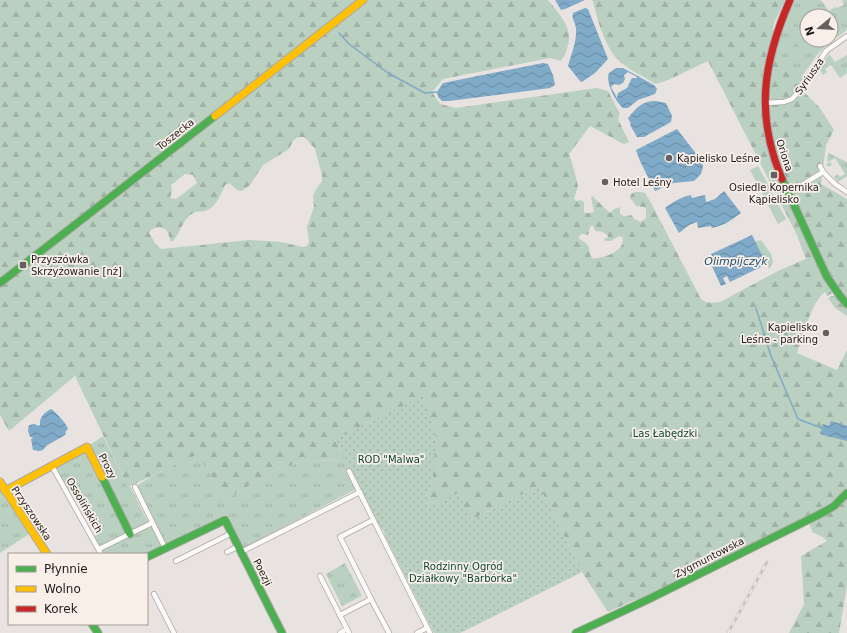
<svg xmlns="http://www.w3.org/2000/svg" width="847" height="633" font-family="'DejaVu Sans',sans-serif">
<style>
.grass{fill:url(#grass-tufts);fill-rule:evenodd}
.forest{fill:url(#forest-firs);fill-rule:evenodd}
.garden{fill:url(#garden-dots)}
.pitch{fill:#bad0c1}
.water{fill:url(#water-waves);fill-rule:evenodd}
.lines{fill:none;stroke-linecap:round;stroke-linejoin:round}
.stream{stroke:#7faac8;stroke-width:1.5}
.street-casing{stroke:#aca8a5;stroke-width:6}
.fast-casing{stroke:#aca8a5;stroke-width:9}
.slow-casing{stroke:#aca8a5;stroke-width:9}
.jam-casing{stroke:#aca8a5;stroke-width:9}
.street{stroke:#fcfbfa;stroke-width:4.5}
.fast{stroke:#4caf50;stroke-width:7}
.slow{stroke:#ffc107;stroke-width:7}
.jam{stroke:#c62828;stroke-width:7}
.rail-casing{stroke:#c9c7c6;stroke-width:3}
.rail{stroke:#f8efe9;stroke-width:1.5;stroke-dasharray:4.5;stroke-linecap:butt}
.poi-dot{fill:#65615f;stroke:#f8efe9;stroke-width:1.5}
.labels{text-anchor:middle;stroke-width:3.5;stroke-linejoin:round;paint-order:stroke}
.street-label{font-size:10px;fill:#1e1b19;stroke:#f8efe9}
.poi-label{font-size:10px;fill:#1e1b19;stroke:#f8efe9;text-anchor:start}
.park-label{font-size:10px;fill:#0c472e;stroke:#f8efe9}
.water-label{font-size:11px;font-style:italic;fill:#205170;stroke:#f8efe9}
</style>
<defs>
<pattern id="grass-tufts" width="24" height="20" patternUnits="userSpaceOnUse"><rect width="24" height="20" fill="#bad0c1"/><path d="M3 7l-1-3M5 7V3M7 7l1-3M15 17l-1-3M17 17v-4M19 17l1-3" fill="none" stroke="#9fb2a5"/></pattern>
<pattern id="forest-firs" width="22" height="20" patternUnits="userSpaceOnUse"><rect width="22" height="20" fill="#bad0c1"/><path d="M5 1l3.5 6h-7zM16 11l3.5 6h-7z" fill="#9fb2a5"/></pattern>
<pattern id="garden-dots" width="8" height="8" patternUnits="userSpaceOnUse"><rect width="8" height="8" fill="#bad0c1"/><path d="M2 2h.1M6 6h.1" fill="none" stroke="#9fb2a5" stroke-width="1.8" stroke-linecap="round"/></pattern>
<pattern id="water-waves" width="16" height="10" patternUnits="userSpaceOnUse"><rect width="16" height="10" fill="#7faac8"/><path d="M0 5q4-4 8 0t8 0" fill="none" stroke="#678aa2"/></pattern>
</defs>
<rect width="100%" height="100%" fill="#e8e3e0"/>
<g class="grass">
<path d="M795,0H821L829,11L835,7L836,8L844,5L842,0H847V30L826,45L817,55L803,75L806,77L796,91L771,59L781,26L784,23ZM807,16H831V40H807Z"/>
<polygon points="829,54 835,62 847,55 847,73 840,78 831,65 825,69 827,72 823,75 819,69"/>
<polygon points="828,153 847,162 847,176 838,182 834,177 838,174 840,177 845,174 835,158 830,161 832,165 828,167 826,164 830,162 829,161 827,162"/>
<polygon points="758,240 759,241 761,240 771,254 773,262 769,269 764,259 766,257 764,254 762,256 755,242"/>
<path d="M103,436L128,487L130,486L149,524L152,523L135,487L152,476L198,453L225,500L277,469L310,460L346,461L356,489L242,549L226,515L147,554H101L92,537L97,535L73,490L67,493L52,466L87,447ZM91,456L125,523L121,525L88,459Z"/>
<polygon points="0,491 29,534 0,553"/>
<polygon points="345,563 362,596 342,606 326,574"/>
</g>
<g class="forest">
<path d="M0,0H548C565,21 578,33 561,61L550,58L443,79L432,92L440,104L456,108L597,88L608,91L620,114L618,119L629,142L624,144L590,126L569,154L573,166L578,186L574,199L576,201L580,200L584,202V211L585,213H590L594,212L591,197L592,196L610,213L614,209L620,207V214L624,216L631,215L636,220L641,222L646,218V208L644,207L636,206L633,201L630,199C630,190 638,192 645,193L651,203L701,299C706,304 713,303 720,302L780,270L806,259L796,233L708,61L668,80L656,84C644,77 621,66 613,54C602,38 598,20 593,2L592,0H785L773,25L772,59L778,62L791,73V79L820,108L834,130L826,145L821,184L847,199V301L836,291L827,296L825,292C811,302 803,337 797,353L837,370L847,350V488L827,506L641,599L632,601L608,612L582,572L539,486L473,519H470L430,509L426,502L433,475L335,440L346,461L310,460L277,469L225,500L198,454L128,487L75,376L9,431L0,415ZM298,137H304L310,143L315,149L322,175V181L315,191L313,197L314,207L307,227L309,241L307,246L303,247L281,242L250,240L161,249L157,246L149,233C152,227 160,225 166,230C169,232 169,238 171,242L173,241C181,232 182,220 193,213C196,211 201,212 205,211C216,208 221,194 225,185L229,183L237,190L242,191L250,185L263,165L289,149L293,141ZM185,174L193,175L197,183L176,199L170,198L172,191L171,185ZM593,225L595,231L603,232L608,236V237L604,239L605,241H611L619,236L622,237C628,250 601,260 592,258C586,247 594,247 579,239V236L582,234L588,235L590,227Z"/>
<polygon points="832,296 836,296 847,307 847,316 835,308 828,298"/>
<polygon points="847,497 847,585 839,633 789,633 804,604 801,556 827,541 823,537 812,532 809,522"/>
</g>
<path class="garden" d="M423,396L436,434L433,475L426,502L429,508L458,493L470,519H473L539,486L582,572L460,633H434L385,536L384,531C376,527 342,453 335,439Z"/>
<g class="pitch">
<polygon points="807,32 807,40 828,40 804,55 794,39"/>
<polygon points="758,166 786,219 778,224 750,170"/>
</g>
<g class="water">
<polygon points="555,0 585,0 565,9 561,10"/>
<path d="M585,8L588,9L608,59L596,72L582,82L580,81L568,66C571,55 577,41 576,29C576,23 571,19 573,13Z"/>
<polygon points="543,63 548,64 553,75 555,85 550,88 449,101 442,101 438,97 437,92 443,83"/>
<path d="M616,68H623L654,85L657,89L655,94L638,100L628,108H623C616,102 605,82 609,73ZM628,72L637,77V78H632L627,88L618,93L617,98L611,87L614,84L619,85L623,83L625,79L624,75Z"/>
<path d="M656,101L666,103L672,116L671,122L644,137H637L630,125L631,124L628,118C636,108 642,101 656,101Z"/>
<polygon points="677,129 701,160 703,167 701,174 694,181 673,183 655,191 640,161 636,150"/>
<path d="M724,191L741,213C732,220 723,226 712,228L711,226L698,228L697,222L689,225L679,233L665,208C673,202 681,197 691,195L692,198L705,195L706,202L715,199Z"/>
<polygon points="752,235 762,255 764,254 766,258 763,259 765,265 730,282 727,276 723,278 726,284 721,286 710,262 714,260 711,254"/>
<path d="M51,409C55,411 67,424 68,429L65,432L66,434C58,441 48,442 43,450L39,451L33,450L31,439L33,438L32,437H30L28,431L29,425L35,424L38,426L40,425C39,417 45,412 51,409Z"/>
<polygon points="831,421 847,426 847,441 820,434 823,424 829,426"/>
</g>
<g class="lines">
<g class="stream">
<polyline points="339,33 349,44 388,73 425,93 437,92"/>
<polyline points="756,308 771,356 798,419 824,429"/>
</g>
<g class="street-casing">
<g id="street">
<polyline points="765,103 784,102 792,99 801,89 826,51 847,36"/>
<polyline points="820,166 823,172"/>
<polyline points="789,193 823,172 835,184 847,192"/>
<polyline points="52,466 101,554"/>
<polyline points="349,471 430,633"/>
<polyline points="135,487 165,548"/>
<polyline points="99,549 152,523"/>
<polyline points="227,552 239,546"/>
<polyline points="241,552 360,492"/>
<polyline points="176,561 232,533"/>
<polyline points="320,576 349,633"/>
<polyline points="154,594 174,633"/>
<polyline points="371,599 340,537 373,520"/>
<polyline points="340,615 371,599 389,633"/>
<polyline points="340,633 347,629"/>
<polyline points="417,633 427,628"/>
</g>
</g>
<g class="fast-casing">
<g id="fast">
<polyline points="782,179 827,277 840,296 847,304"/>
<polyline points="0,283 215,116"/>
<polyline points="102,477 130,534"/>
<polyline points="147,557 225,520 282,633"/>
<polyline points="92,624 98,633"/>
<polyline points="576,633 649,599 824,512 834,506 847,493"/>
</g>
</g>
<g class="slow-casing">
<g id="slow">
<polyline points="215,116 363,0"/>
<polyline points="0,482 47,554"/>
<polyline points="5,491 87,447 102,477"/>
</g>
</g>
<g class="jam-casing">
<path id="jam" d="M782,179C755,115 763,62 790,0"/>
</g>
<use href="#street" class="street"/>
<use href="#fast" class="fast"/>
<use href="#slow" class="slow"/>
<use href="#jam" class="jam"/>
<g class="rail-casing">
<polyline id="rail" points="728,633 767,562"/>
</g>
<use href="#rail" class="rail"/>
</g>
<g class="poi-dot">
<circle cx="669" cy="158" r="4"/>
<rect x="770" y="171" width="8" height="8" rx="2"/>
<circle cx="605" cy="182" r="4"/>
<rect x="19" y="261" width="8" height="8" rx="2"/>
<circle cx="826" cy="333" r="4"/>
</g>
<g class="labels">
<g class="street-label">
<text transform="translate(809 76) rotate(-55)" y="4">Syriusza</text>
<text transform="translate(175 134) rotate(-38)" y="4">Toszecka</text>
<text transform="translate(785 155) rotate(72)" y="4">Oriona</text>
<text transform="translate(108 466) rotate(63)" y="4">Prozy</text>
<text transform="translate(85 505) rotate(60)" y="4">Ossolińskich</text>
<text transform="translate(32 513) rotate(56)" y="4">Przyszowska</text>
<text transform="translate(709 557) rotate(-27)" y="4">Zygmuntowska</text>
<text transform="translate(263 572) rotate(63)" y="4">Poezji</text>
</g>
<g class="poi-label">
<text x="677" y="162">Kąpielisko Leśne</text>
<text x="613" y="186">Hotel Leśny</text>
<text x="774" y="191" text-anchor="middle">Osiedle Kopernika<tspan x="774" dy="12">Kąpielisko</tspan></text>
<text x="31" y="263">Przyszówka<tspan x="31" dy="12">Skrzyżowanie [nż]</tspan></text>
<text x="818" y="331" text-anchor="end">Kąpielisko<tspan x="818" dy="12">Leśne - parking</tspan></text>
</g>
<g class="park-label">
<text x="665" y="437">Las Łabędzki</text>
<text x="391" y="463">ROD "Malwa"</text>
<text x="463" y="570">Rodzinny Ogród<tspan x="463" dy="12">Działkowy "Barbórka"</tspan></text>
</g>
<g class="water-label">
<text x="736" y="265">Olimpijczyk</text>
</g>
</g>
<rect x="8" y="553" width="140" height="72" fill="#f8efe9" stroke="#a19a96"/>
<rect x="16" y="566" width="20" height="6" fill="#4caf50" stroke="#a19a96"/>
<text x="44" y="573" font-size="12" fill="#1e1b19">Płynnie</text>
<rect x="16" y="586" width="20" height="6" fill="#ffc107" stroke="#a19a96"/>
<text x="44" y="593" font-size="12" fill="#1e1b19">Wolno</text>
<rect x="16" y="606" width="20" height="6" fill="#c62828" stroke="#a19a96"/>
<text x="44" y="613" font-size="12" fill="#1e1b19">Korek</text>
<g transform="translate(819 28) rotate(252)"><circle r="19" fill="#f8efe9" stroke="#a19a96"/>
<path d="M0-3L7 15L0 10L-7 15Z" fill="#65615f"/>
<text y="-6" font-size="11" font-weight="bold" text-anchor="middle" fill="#1e1b19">N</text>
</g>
</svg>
